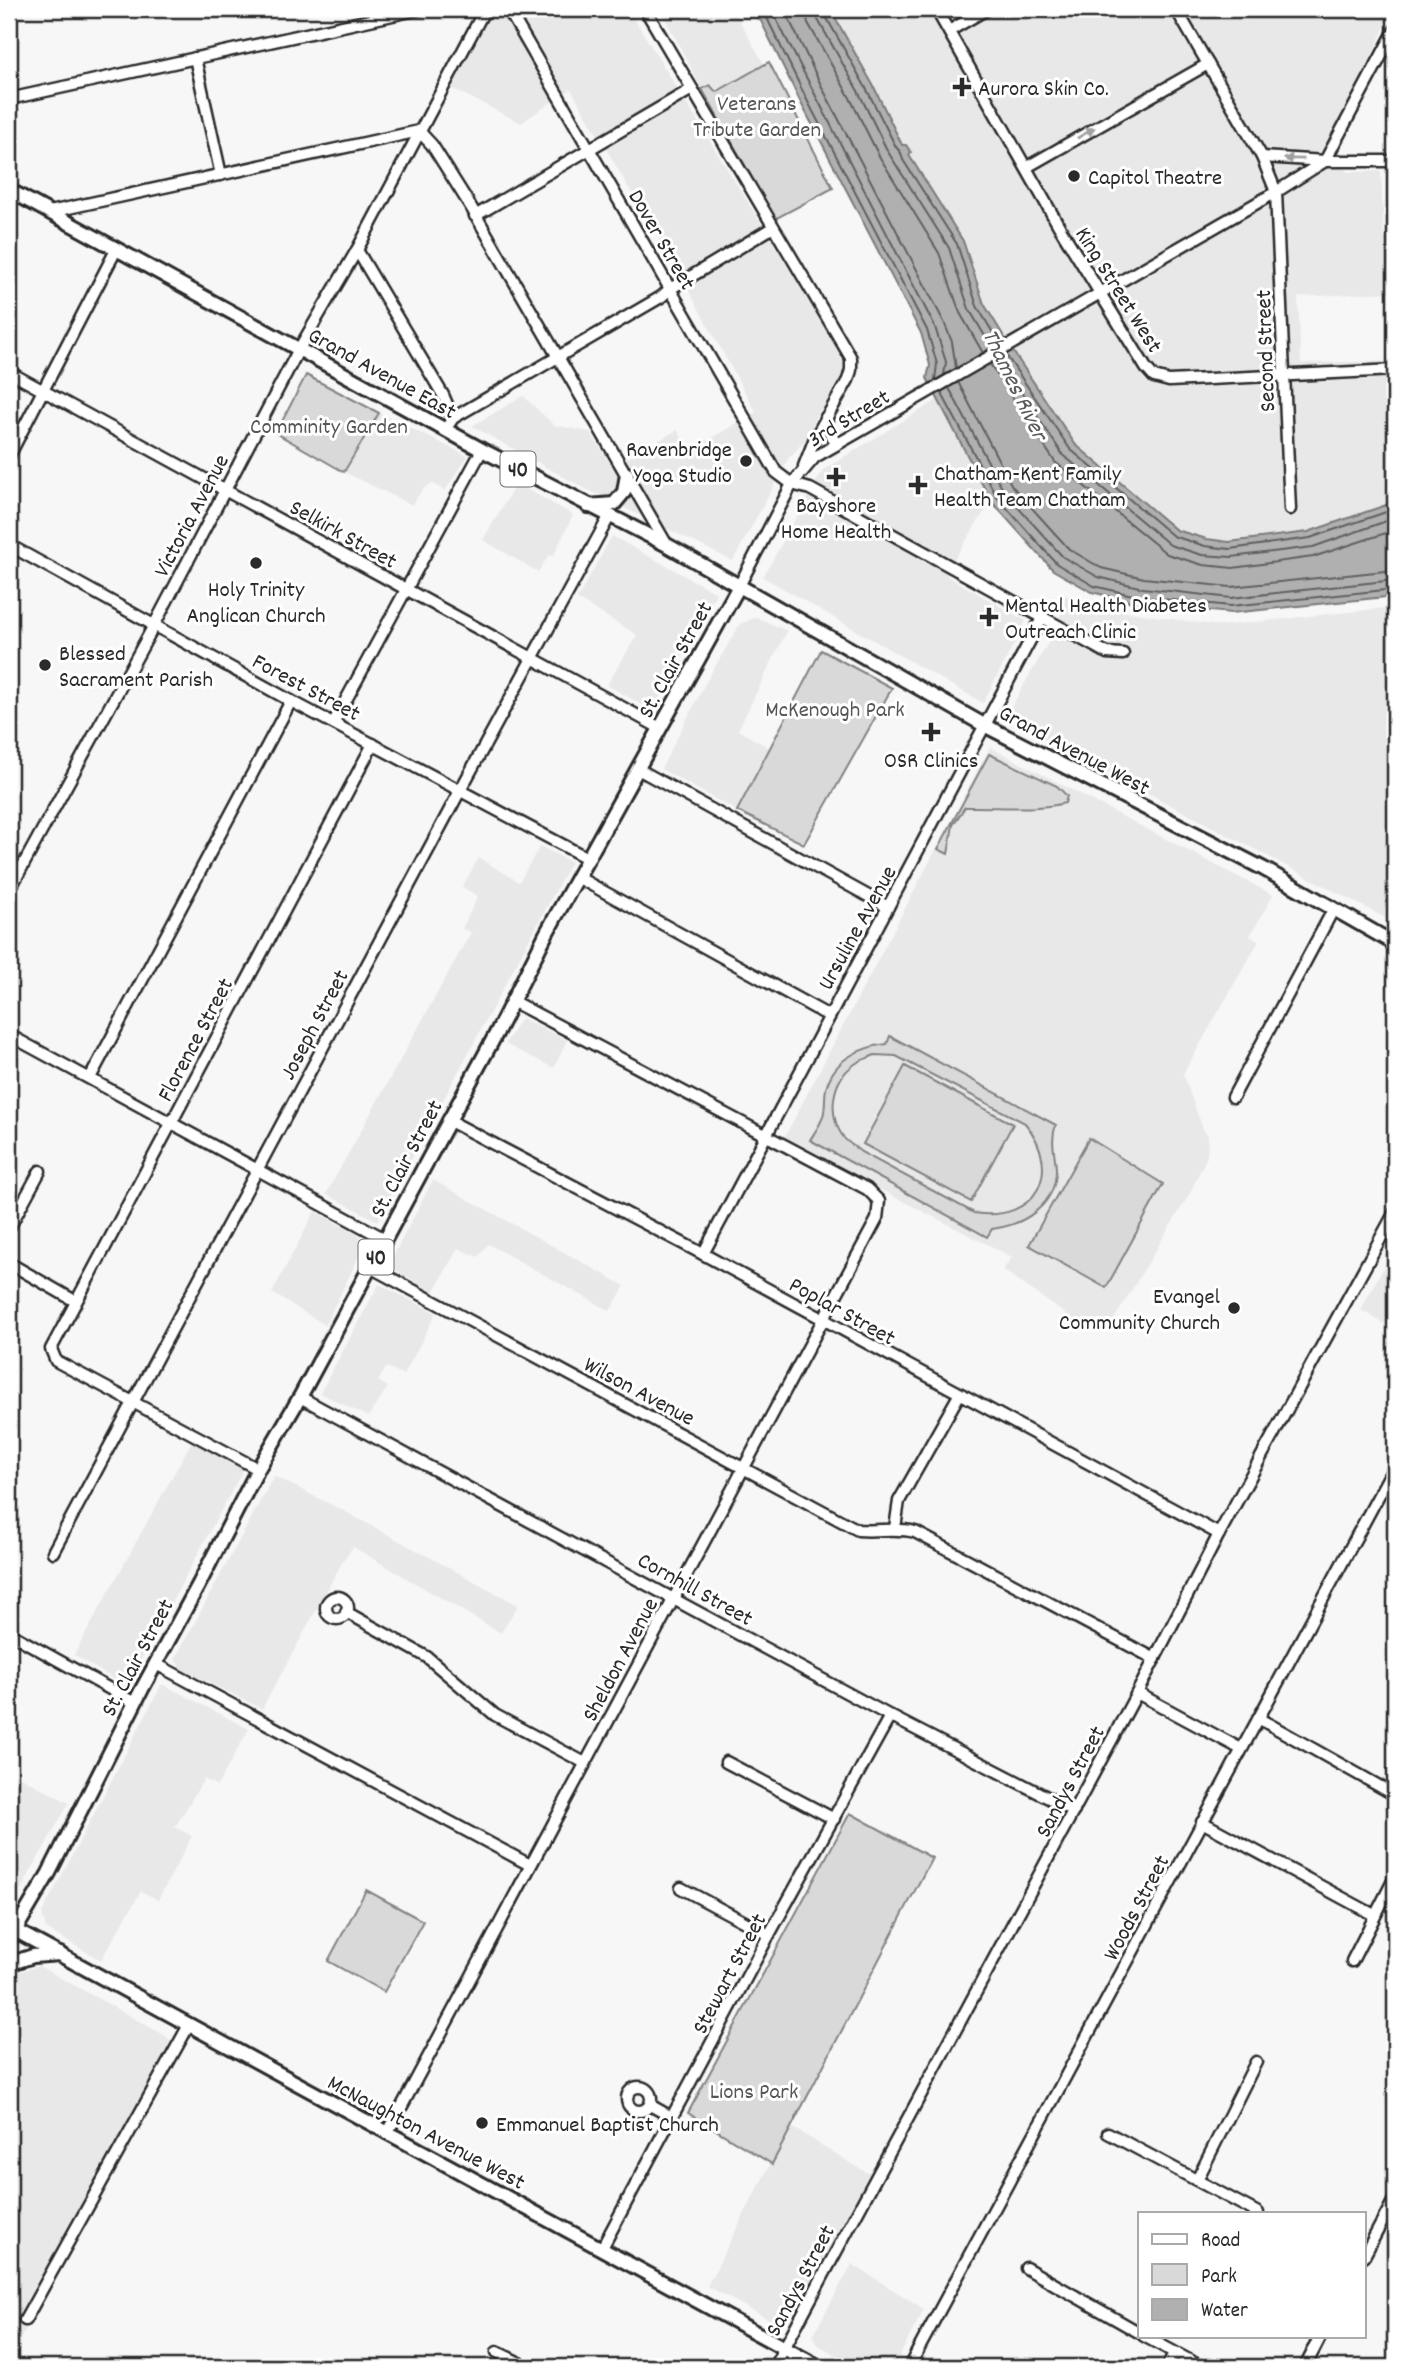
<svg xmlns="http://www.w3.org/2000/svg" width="1404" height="2376" font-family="Dekko,sans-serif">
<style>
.built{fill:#e8e8e8}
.green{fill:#d9d9d9;stroke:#828282;stroke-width:2;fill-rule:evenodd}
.water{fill:#b0b0b0;stroke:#7b7b7b;stroke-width:2}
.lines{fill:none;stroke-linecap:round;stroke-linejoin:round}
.shore{stroke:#606060;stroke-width:2}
.minor-casing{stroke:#2b2b2b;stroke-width:15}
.major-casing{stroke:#2b2b2b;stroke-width:18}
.minor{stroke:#fff;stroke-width:10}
.major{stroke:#fff;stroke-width:12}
.oneway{fill:#a0a0a0}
.poi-dot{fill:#2b2b2b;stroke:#fff;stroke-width:2.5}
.labels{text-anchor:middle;stroke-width:6;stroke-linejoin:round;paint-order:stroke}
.shield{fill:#fff;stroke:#6b6b6b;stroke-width:2}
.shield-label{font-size:21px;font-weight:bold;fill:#2b2b2b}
.poi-label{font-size:23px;fill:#2b2b2b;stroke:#fff;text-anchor:start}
.park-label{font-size:23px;fill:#565656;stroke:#fff}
.street-label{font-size:23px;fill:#2b2b2b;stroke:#fff}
.water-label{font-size:24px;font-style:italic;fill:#5a5a5a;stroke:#fff}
</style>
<rect width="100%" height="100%" fill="#f7f7f7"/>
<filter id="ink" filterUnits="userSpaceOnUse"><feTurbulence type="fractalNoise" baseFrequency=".0143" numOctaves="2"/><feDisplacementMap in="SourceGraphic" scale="14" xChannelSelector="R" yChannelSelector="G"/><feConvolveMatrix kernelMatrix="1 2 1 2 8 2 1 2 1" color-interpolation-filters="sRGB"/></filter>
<g filter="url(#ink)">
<g class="built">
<polygon points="482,9 628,9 845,359 847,370 829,404 818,412 806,439 788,459 733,561 582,487 472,426 523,396 554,425 590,432 612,467 677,430 691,450 756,412 681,277 571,89 521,123 437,81"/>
<polygon points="660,9 733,9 764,64 716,92 710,85 702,89"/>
<polygon points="830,9 1392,9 1375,49 1326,147 1348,172 1381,171 1384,238 1392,238 1394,266 1389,266 1391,292 1298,297 1301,363 1395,361 1395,502 1308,532 1229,542 1207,539 1176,530 1075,444 1016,356 984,304 963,241 902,145 873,85"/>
<polygon points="937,400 991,501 957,555 947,576 1026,621 983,703 763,577 823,470"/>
<polygon points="379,413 468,456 445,491 432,483 423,489 412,505 344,472"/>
<polygon points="516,483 573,515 553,557 549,555 538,572 483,540"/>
<polygon points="612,536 716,593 653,711 607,685 637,635 577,599"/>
<polygon points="1065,595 1122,611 1219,626 1395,607 1395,923 1005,718 1052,636 1061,613"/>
<polygon points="756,617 787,631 738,730 769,748 737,811 661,769 705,684 740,624"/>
<polygon points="990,747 1273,895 1250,936 1259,941 1183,1074 1203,1129 1208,1136 1207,1156 1189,1195 1110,1326 1081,1325 1003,1270 1012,1257 783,1140"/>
<polygon points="540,846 571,862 378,1221 326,1194 471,932 462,929 478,896 462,887 479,858 519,882"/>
<polygon points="521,1018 567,1040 554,1068 505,1044"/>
<polygon points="433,1180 625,1286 610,1311 488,1244 478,1257 458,1248 434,1292 388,1266"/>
<polygon points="315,1211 367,1240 325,1325 272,1293"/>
<polygon points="1395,1245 1395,1330 1361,1310"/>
<polygon points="379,1284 436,1313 404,1375 387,1367 378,1381 388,1387 368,1417 320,1393"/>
<polygon points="193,1439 245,1466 126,1687 74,1655"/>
<polygon points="274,1476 342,1510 518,1605 501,1633 353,1547 344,1559 262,1709 180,1668 175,1659"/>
<polygon points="162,1684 249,1729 217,1786 204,1779 175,1827 192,1836 158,1900 141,1891 101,1960 46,1929 42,1913"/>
<polygon points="13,1773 69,1803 12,1905 9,1906 9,1780"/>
<polygon points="39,1966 166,2036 172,2044 15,2321 27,2327 9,2360 9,1990 18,1972"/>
<polygon points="790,2126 869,2174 792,2315 770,2320 707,2286"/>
<polygon points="852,2264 924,2309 894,2367 859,2367 816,2344 813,2335"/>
</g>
<g class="green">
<polygon points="769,62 833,188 775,219 702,89 710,85 716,92"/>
<polygon points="306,375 379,413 344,472 276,433"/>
<polygon points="821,650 892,688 804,844 737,811"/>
<path d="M989,754L1057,786L1067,796L1065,803C1032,811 999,806 965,807L953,825L948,854L938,849Z"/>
<path d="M890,1036L1056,1125C1050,1140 1055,1152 1056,1168C1057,1205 1024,1225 992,1229L987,1237L810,1140C814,1133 821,1124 823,1116C826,1108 824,1098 826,1089C833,1060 859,1047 887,1044ZM875,1055L896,1056L1025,1123C1064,1171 1036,1223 974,1213L861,1152C856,1147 848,1143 844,1138C827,1115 831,1080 855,1064C860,1060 869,1058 875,1055Z"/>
<polygon points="905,1066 1013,1124 971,1202 863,1144"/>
<polygon points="1089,1138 1163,1184 1106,1288 1029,1245"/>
<polygon points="850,1813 932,1858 772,2164 688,2113"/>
<polygon points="366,1890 423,1921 384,1992 328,1961"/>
</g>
<polygon class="water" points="751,9 830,9 873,85 902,145 906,145 911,152 909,155 963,241 984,304 1016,356 1075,444 1176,530 1207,539 1229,542 1308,532 1395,502 1395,596 1231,613 1140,604 1092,592 1053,570 991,501 927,378 930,365 921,333 801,103 761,21"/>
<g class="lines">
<g class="shore">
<polyline points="760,9 767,18 807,100 927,330 937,364 935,380"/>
<polyline points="771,9 935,327 946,362 944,375"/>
<polyline points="784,9 824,91 944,322 952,342 956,368"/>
<polyline points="805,9 808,23 849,96 879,156 939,253 960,313 983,353"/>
<polyline points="815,9 817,18 858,91 888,152 949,248 969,309 992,348"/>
<polyline points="824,9 825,15 866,88 896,147 901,153 903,160 957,244 977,306 999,343"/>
<polyline points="1006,355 1070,449 1173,536 1205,546 1230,549 1310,538 1395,509"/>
<polyline points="999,359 1063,455 1170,545 1202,555 1232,557 1313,547 1395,518"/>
<polyline points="990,364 1055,462 1167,554 1203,565 1233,568 1313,557 1395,530"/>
<polyline points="958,382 1012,486 1069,549 1101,568 1144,578 1231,587 1395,570"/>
<polyline points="949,388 1004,492 1063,557 1098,577 1143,588 1231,598 1395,580"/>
<polyline points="941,392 997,497 1057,564 1094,586 1141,597 1231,606 1395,589"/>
</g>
<g class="minor-casing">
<g id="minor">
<polyline points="508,9 776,472 792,484 810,489 1107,653 1123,654"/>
<polyline points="645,9 851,358 851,370 848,380 815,438 804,466"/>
<polyline points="936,9 1060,228 1146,368 1154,377 1169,381 1395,370"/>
<polyline points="1176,9 1262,157 1276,192 1290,509"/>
<polyline points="949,31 987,9"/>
<polyline points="195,58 221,175"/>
<polyline points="9,99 420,9"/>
<polyline points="419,131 432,145 471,207 667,545"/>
<polyline points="1262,157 1325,161 1395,30"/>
<polyline points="1027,167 1208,64"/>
<polyline points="50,212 419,131"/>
<polyline points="475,216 692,89"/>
<polyline points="357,250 443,395 453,418"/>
<polyline points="9,372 660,728"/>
<polyline points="826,417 828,428 836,444"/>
<polyline points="445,430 453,418 661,297 670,289 772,228"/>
<polyline points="9,456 116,250"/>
<polyline points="9,545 291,701 589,859"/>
<polyline points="739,586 792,484 815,457 1276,192 1325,161 1395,161"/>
<polyline points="334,722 482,450"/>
<polyline points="638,769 888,907"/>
<polyline points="579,878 829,1016"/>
<polyline points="9,891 158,618 299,349 357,250 485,9"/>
<polyline points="9,1035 385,1239"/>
<polyline points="90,1078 291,701"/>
<polyline points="1233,1097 1333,910"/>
<polyline points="448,1120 703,1254 1219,1534"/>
<polyline points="9,1228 40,1171"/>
<polyline points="703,1254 1042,618"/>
<polyline points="9,1263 75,1301"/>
<path d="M370,1267L858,1530C878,1532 896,1527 915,1532L1155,1659"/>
<polyline points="300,1397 890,1716 1074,1811"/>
<polyline points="258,1469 56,1361 51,1349 373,744"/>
<polyline points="895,1528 899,1501 959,1395"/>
<polyline points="53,1552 455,800 609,517"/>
<circle cx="337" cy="1608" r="11"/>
<polyline points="346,1612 427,1657 495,1715 585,1763"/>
<polyline points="9,1633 135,1703"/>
<polyline points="156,1664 530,1865"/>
<polyline points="1137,1693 1241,1749"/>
<polyline points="1258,1718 1395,1795"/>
<polyline points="726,1762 834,1819"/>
<polyline points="1202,1822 1374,1915"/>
<polyline points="681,1888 769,1935"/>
<polyline points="1352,1961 1395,1877"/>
<circle cx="639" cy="2099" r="12"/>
<polyline points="650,2105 673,2118"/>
<polyline points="1108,2133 1258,2213"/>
<polyline points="387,2134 877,1219 879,1201 867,1189 512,1001"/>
<polyline points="1197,2180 1256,2062"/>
<polyline points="602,2248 769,1935 890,1716"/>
<polyline points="1364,2256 1395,2198"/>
<polyline points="1026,2268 1140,2333"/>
<polyline points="25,2320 189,2025"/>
<polyline points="1144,2336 1202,2367"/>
<polyline points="497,2352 528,2367"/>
<polyline points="774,2367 1137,1693 1219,1534 1395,1212"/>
<polyline points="909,2367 1395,1465"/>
<polyline points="1167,2367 1174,2353"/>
<polyline points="1305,2367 1321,2336"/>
</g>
</g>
<g class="major-casing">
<g id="major">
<polyline points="9,190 482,450 667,545 984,725 1264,869 1395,944"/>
<polyline points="588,506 614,504 624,492 627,474"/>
<polyline points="9,1927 819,2367"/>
<polyline points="9,1941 49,1873 142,1689 199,1584 258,1469 300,1397 497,1032 546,934 739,586"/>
<polyline points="9,1964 33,1956 60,1954"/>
</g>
</g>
<use href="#minor" class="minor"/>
<use href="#major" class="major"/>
</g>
<defs><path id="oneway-solid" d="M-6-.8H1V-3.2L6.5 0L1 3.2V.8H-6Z" transform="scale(1.75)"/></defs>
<g class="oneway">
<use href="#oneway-solid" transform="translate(1086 133) rotate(-30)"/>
<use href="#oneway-solid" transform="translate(1294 159) rotate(-179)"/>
</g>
</g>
<g class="poi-dot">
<path d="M958.5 76.5h7v7h7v7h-7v7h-7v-7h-7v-7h7z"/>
<circle cx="1074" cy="176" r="7"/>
<circle cx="746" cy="461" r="7"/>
<path d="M832.5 466.5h7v7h7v7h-7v7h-7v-7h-7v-7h7z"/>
<path d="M914.5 474.5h7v7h7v7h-7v7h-7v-7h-7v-7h7z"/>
<circle cx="256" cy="563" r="7"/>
<path d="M985.5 606.5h7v7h7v7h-7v7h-7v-7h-7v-7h7z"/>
<circle cx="45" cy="665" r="7"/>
<path d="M927.5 721.5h7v7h7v7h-7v7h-7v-7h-7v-7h7z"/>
<circle cx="1234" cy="1308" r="7"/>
<circle cx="482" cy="2123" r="7"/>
</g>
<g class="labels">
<g class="shield">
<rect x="500.5" y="451.5" width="35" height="35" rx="5"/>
<rect x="358.5" y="1239.5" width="35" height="35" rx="5"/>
</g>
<g class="shield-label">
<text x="518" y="476">40</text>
<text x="376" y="1264">40</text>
</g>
<g class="poi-label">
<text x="978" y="95">Aurora Skin Co.</text>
<text x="1088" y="184">Capitol Theatre</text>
<text x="732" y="456" text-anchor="end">Ravenbridge<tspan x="732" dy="26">Yoga Studio</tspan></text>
<text x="934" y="480">Chatham-Kent Family<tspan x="934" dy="26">Health Team Chatham</tspan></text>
<text x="836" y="512" text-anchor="middle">Bayshore<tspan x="836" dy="26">Home Health</tspan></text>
<text x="256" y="596" text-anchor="middle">Holy Trinity<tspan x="256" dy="26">Anglican Church</tspan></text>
<text x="1005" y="612">Mental Health Diabetes<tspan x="1005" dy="26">Outreach Clinic</tspan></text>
<text x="59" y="660">Blessed<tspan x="59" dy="26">Sacrament Parish</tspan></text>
<text x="931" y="767" text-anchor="middle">OSR Clinics</text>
<text x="1220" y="1303" text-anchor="end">Evangel<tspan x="1220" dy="26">Community Church</tspan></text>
<text x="496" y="2131">Emmanuel Baptist Church</text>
</g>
<g class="park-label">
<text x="757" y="110">Veterans<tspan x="757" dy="26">Tribute Garden</tspan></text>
<text x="329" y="433">Comminity Garden</text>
<text x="835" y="716">McKenough Park</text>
<text x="754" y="2098">Lions Park</text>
</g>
<g class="street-label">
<text transform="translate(663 239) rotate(60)" y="8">Dover Street</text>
<text transform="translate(1120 289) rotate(58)" y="8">King Street West</text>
<text transform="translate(1264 351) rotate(-92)" y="8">Second Street</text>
<text transform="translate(383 372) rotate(29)" y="8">Grand Avenue East</text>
<text transform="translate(848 417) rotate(-31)" y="8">3rd Street</text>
<text transform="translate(190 515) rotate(-62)" y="8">Victoria Avenue</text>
<text transform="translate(344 533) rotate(29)" y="8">Selkirk Street</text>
<text transform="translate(674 659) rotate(-61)" y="8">St. Clair Street</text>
<text transform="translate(307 686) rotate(28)" y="8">Forest Street</text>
<text transform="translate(1075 749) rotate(28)" y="8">Grand Avenue West</text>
<text transform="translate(856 927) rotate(-61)" y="8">Ursuline Avenue</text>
<text transform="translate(313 1024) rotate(-62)" y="8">Joseph Street</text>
<text transform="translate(194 1039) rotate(-62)" y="8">Florence Street</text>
<text transform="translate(405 1158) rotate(-62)" y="8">St. Clair Street</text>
<text transform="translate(843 1310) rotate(29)" y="8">Poplar Street</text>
<text transform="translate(640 1390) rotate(28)" y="8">Wilson Avenue</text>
<text transform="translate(696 1588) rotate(29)" y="8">Cornhill Street</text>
<text transform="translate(136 1657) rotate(-62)" y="8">St. Clair Street</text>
<text transform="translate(619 1659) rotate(-62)" y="8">Sheldon Avenue</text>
<text transform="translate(1069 1781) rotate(-62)" y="8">Sandys Street</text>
<text transform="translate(1135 1907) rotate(-62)" y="8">Woods Street</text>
<text transform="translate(728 1973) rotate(-62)" y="8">Stewart Street</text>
<text transform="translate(427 2131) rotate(28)" y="8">McNaughton Avenue West</text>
<text transform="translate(799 2280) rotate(-62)" y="8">Sandys Street</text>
</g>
<g class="water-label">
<text transform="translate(1016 384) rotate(64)" y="8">Thames River</text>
</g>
</g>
<rect width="1404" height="2376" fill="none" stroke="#fff" stroke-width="35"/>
<rect x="18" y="18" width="1369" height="2341" fill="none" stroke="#2b2b2b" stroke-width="2.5" filter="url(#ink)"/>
<rect x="1138" y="2212" width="228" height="126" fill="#ffffff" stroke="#aaaaaa" stroke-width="2"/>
<rect x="1152" y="2234" width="35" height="10" fill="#ffffff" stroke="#aaaaaa" stroke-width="2"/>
<text x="1201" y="2246" font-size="21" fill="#2b2b2b">Road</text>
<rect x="1152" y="2264" width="35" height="21" fill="#d9d9d9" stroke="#aaaaaa" stroke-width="2"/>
<text x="1201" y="2282" font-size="21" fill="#2b2b2b">Park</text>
<rect x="1152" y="2299" width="35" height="21" fill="#b0b0b0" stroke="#aaaaaa" stroke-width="2"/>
<text x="1201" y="2316" font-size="21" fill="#2b2b2b">Water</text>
</svg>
